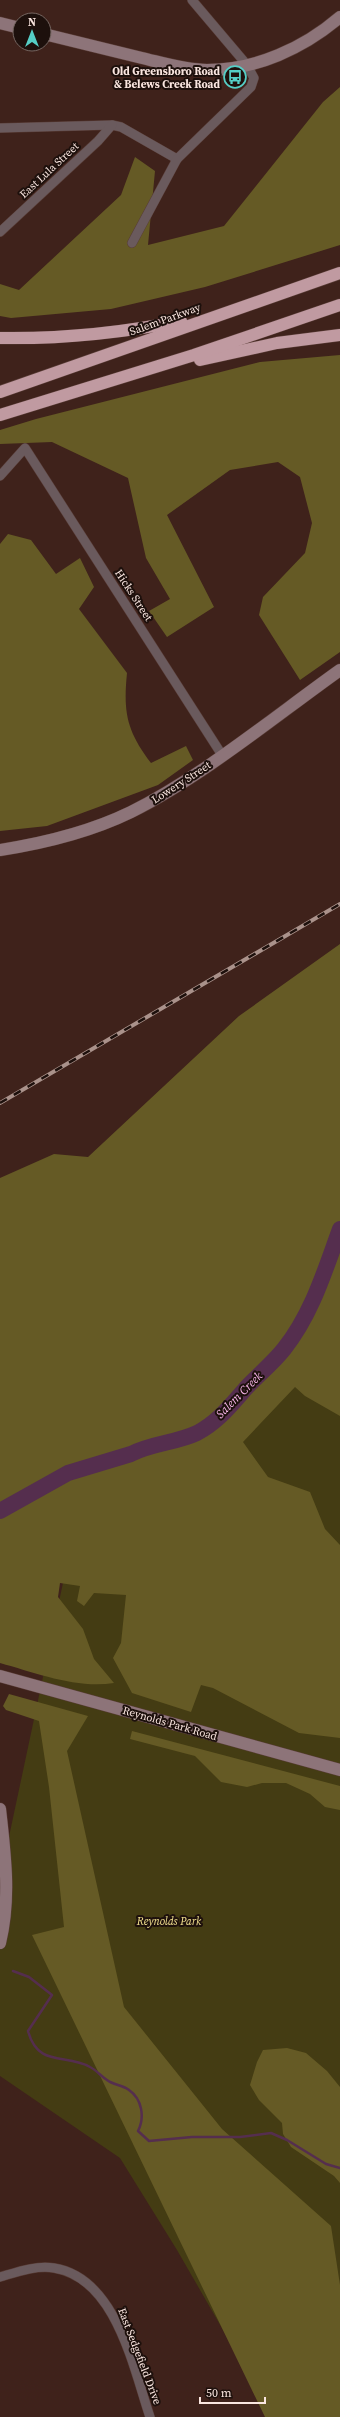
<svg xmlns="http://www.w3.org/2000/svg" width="340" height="2417" font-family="'Source Serif 4',serif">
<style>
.green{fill:#443c13}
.forest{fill:#655a25}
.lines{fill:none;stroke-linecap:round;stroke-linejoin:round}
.stream{stroke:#552e4e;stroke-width:2.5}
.river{stroke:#552e4e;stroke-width:16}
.street-casing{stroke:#593d37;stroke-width:10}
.secondary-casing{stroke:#593d37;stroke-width:13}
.highway-casing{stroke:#593d37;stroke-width:13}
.street{stroke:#6a5a5d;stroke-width:9}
.secondary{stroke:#8d7479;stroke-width:12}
.highway{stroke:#c09aa1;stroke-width:12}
.rail-casing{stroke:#aa928b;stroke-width:4}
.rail{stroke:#1d100c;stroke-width:2.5;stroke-dasharray:8;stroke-linecap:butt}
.labels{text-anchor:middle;stroke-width:4;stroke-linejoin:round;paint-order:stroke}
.poi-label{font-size:11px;font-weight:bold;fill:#fae6e0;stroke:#1d100c;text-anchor:end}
.street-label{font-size:11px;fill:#fae6e0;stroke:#1d100c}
.park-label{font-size:11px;font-style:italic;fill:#f6e492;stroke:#1d100c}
.water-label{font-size:12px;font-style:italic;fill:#fcb8ee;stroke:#1d100c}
</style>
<rect width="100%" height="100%" fill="#3f221b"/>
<polygon class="green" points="340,1249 340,2417 253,2382 177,2250 120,2158 0,2076 0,1879 87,1470"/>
<g class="forest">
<polygon points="340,87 340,245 205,287 111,309 11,318 0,316 0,284 19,290 121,195 135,157 155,171 148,245 224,226 323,102"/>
<polygon points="340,355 340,652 300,680 259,615 263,597 305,553 312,523 300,477 278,462 230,470 167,515 214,607 167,637 149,611 170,599 146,558 128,478 52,442 0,444 0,430 36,419 260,362"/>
<path d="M8,534L31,540L56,574L80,558L94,587L79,609L127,673C123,713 127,731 151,763L186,746L193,760L158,785L47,826L0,831V544Z"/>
<path d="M340,944V1416L305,1396L295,1387L243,1442L268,1477L310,1492L325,1529L340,1545V1738L299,1733L213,1688L201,1685L191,1712L132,1693L113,1658L121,1643L126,1595L94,1593L84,1606L77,1601L80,1586L60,1583L58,1597L83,1629L94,1659L114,1683C77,1689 36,1673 0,1663V1178L54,1154L88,1157L239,1016Z"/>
<polygon points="9,1694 88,1716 67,1751 124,2007 222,2129 331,2226 340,2285 340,2417 265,2417 32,1935 64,1927 49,1787 39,1721 6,1710 3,1706"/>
<polygon points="132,1731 340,1786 340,1810 325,1807 310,1794 286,1783 262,1783 247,1787 221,1782 195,1756 130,1739"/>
<polygon points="287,2048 306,2053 327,2071 340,2087 340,2183 334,2176 291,2147 283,2134 282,2123 259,2100 250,2085 257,2062 263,2050"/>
</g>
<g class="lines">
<path class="stream" d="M13,1971L29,1977L52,1995L28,2031C38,2068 66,2053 90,2067C96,2070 101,2076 107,2080C113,2085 123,2085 129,2090C142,2099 145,2117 138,2131L149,2141L192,2137H240L271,2133L287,2140L326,2164L340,2168"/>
<path class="river" d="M0,1511L68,1473L131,1454C152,1443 176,1443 197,1433C218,1422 231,1405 246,1388C258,1375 273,1363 284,1349C312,1314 325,1270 340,1229"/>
<g class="street-casing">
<g id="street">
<polyline points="0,128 112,125 121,127 177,159"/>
<polyline points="0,232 98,141 112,125"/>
<polyline points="132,243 177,159 251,87 254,78 247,65 192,0"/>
<polyline points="0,476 25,448 222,755"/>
<path d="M0,2277C17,2272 36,2265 54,2268C116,2278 133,2367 150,2417"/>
</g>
</g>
<g class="secondary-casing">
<g id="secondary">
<polyline points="0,23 20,28"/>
<path d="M44,34C77,42 109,50 142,58C163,63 185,70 207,70C256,70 304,48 340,17"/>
<path d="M0,850C45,843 90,832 131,812C203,776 274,717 340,670"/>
<polyline points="0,1676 340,1770"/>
<path d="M0,1809C5,1854 11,1898 0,1943"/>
</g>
</g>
<g class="highway-casing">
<g id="highway">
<path d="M0,338C62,339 121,333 181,321"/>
<polyline points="200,360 277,343 340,335"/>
<polyline points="0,392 340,273"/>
<polyline points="0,415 194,355 340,305"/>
</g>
</g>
<use href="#street" class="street"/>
<use href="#secondary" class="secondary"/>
<use href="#highway" class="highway"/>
<g class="rail-casing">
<polyline id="rail" points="0,1103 340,904"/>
</g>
<use href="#rail" class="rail"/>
</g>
<defs>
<g id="bus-ring" transform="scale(1.15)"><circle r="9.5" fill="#1d100c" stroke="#55cec6" stroke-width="1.5"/><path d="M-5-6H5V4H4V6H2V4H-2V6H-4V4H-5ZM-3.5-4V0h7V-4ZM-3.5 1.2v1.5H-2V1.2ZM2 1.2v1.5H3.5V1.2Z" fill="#55cec6"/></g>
</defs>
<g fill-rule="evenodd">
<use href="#bus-ring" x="235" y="77"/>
</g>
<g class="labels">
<g class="poi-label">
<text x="220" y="75">Old Greensboro Road<tspan x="220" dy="13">&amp; Belews Creek Road</tspan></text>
</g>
<g class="street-label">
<text transform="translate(49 170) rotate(-43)" y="4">East Lula Street</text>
<text transform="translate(165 319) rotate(-20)" y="4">Salem Parkway</text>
<text transform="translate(134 595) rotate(57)" y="4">Hicks Street</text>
<text transform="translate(181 782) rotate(-33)" y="4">Lowery Street</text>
<text transform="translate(170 1723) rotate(16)" y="4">Reynolds Park Road</text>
<text transform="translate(140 2356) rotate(69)" y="4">East Sedgefield Drive</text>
</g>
<g class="park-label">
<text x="169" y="1925">Reynolds Park</text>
</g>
<g class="water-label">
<text transform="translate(239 1395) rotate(-45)" y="4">Salem Creek</text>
</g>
</g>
<g transform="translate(32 32)"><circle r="19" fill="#1d100c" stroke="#756661"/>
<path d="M0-3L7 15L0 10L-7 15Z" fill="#55cec6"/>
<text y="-6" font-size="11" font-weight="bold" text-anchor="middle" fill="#fae6e0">N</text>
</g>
<path d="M200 2397v6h65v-6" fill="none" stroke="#fae6e0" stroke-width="2"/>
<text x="206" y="2397" font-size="12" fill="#fae6e0" stroke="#1d100c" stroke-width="3" paint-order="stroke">50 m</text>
</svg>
